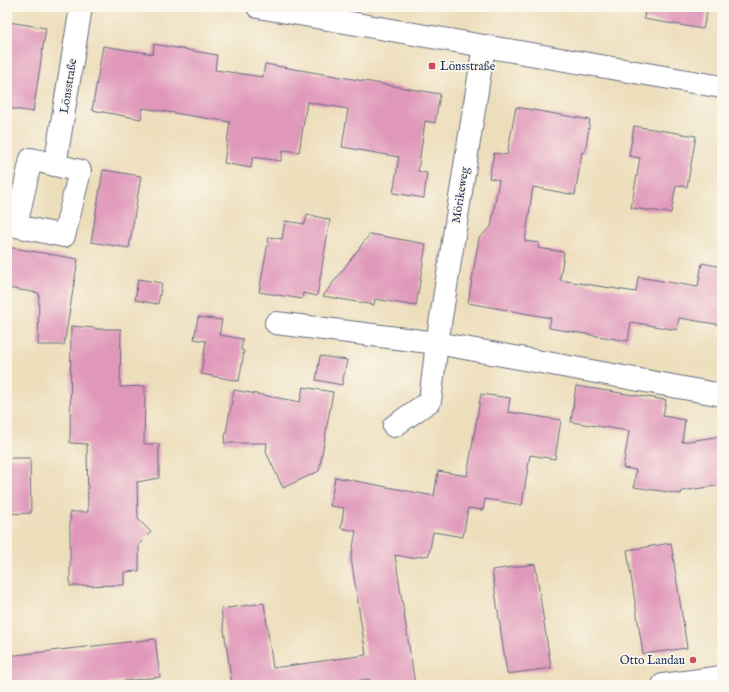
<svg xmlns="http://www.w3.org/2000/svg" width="729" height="692" font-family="'IM FELL English',serif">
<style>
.building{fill:#e098ba}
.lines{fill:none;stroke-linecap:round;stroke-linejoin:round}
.minor-casing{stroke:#646c7f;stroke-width:24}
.minor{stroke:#fff;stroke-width:22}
.poi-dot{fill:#d1495b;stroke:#fbf7ec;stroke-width:1.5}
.labels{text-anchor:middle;stroke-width:3.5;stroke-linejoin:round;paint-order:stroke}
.poi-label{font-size:12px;fill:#1b2f5e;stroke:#fbf7ec;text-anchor:start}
.street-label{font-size:12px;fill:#1b2f5e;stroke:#fbf7ec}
</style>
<rect width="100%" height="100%" fill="#fbf7ec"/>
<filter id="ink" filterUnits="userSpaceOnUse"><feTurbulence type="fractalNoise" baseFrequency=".025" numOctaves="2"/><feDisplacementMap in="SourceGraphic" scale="8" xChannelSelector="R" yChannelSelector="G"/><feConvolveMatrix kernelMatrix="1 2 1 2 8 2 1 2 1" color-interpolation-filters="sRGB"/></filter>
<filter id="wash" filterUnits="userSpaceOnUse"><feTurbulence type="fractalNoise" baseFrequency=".012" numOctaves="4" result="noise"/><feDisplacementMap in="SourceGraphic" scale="16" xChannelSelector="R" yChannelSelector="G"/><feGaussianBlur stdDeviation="0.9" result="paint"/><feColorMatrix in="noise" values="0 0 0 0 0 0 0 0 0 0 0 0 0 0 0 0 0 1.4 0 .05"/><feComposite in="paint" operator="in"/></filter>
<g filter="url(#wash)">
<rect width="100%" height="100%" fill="#eddebb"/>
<g id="blocks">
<g class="building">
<polygon points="645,7 708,7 703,29 644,19"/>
<polygon points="9,22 46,28 33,112 7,108 7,36"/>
<polygon points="154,44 217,55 215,70 263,77 265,64 440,94 435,123 425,121 418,171 427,173 424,198 393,193 399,157 342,147 348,109 307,102 299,152 283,150 281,161 253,157 251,168 224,163 230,122 143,108 141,119 92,110 103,46 153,54"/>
<polygon points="516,107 590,120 585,153 582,152 575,195 533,187 525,241 539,243 538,248 564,252 560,280 636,292 638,277 698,287 702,263 722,267 722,325 679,318 677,330 631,322 628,341 549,328 551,318 468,303 479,238 491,227 499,180 489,178 494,153 507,155"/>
<polygon points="634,126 696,136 687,187 676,185 671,213 631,208 640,158 629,156"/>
<polygon points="103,170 141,176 129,248 91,242"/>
<polygon points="307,214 330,220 317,296 303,293 302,299 259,292 269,237 282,239 285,221 305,224"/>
<polygon points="370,234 426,244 416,306 375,299 374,305 323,296"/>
<polygon points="7,247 78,259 64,345 38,345 39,293 7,288"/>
<polygon points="138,279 162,283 158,304 135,300"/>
<polygon points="198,317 222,320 219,335 243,339 241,350 244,351 239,381 201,374 206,341 194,339"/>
<polygon points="71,326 95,328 97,329 121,329 120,387 145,386 144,444 159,444 159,478 137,482 138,519 151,532 139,544 139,571 124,572 124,585 70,586 70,512 88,512 87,444 70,443"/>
<polygon points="320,356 347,360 342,385 316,380"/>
<polygon points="576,386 666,400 663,416 685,420 682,442 722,436 722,485 682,491 681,494 634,487 636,470 623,468 629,431 571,422"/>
<polygon points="303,387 333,392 319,471 283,488 266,452 267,443 224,443 234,390 300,402"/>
<polygon points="481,394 510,398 508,412 561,420 555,459 530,455 522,505 485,499 483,510 468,508 463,537 433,532 429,555 411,558 395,555 415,685 370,685 369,679 330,685 232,685 221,609 264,603 273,668 366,655 351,558 356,531 341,528 344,508 330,506 335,477 434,496 438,471 467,476"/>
<polygon points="7,458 30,458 31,513 7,514"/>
<polygon points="671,543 687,648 643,654 627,550"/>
<polygon points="535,564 551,668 507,674 492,570"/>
<polygon points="155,639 160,677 89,685 7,685 7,656"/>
</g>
</g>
</g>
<g filter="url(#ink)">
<use href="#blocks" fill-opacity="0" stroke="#646c7f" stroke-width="1"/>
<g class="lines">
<g class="minor-casing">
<g id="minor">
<polyline points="258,7 722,87"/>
<polygon points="31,159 80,171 64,236 16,226"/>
<polyline points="55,165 81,7"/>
<polyline points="276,323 437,343 722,395"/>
<polyline points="394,426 430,401 437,343 484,46"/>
<polyline points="663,685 722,677"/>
</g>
</g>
<use href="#minor" class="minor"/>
</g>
</g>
<g class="poi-dot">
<rect x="428" y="62" width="8" height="8" rx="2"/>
<circle cx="693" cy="660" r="4"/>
</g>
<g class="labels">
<g class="poi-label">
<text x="440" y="70">Lönsstraße</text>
<text x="685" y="664" text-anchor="end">Otto Landau</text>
</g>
<g class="street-label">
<text transform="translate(68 86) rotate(-81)" y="4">Lönsstraße</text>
<text transform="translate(460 195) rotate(-81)" y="4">Mörikeweg</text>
</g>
</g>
<rect width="729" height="692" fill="none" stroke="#fbf7ec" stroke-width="24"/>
</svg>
